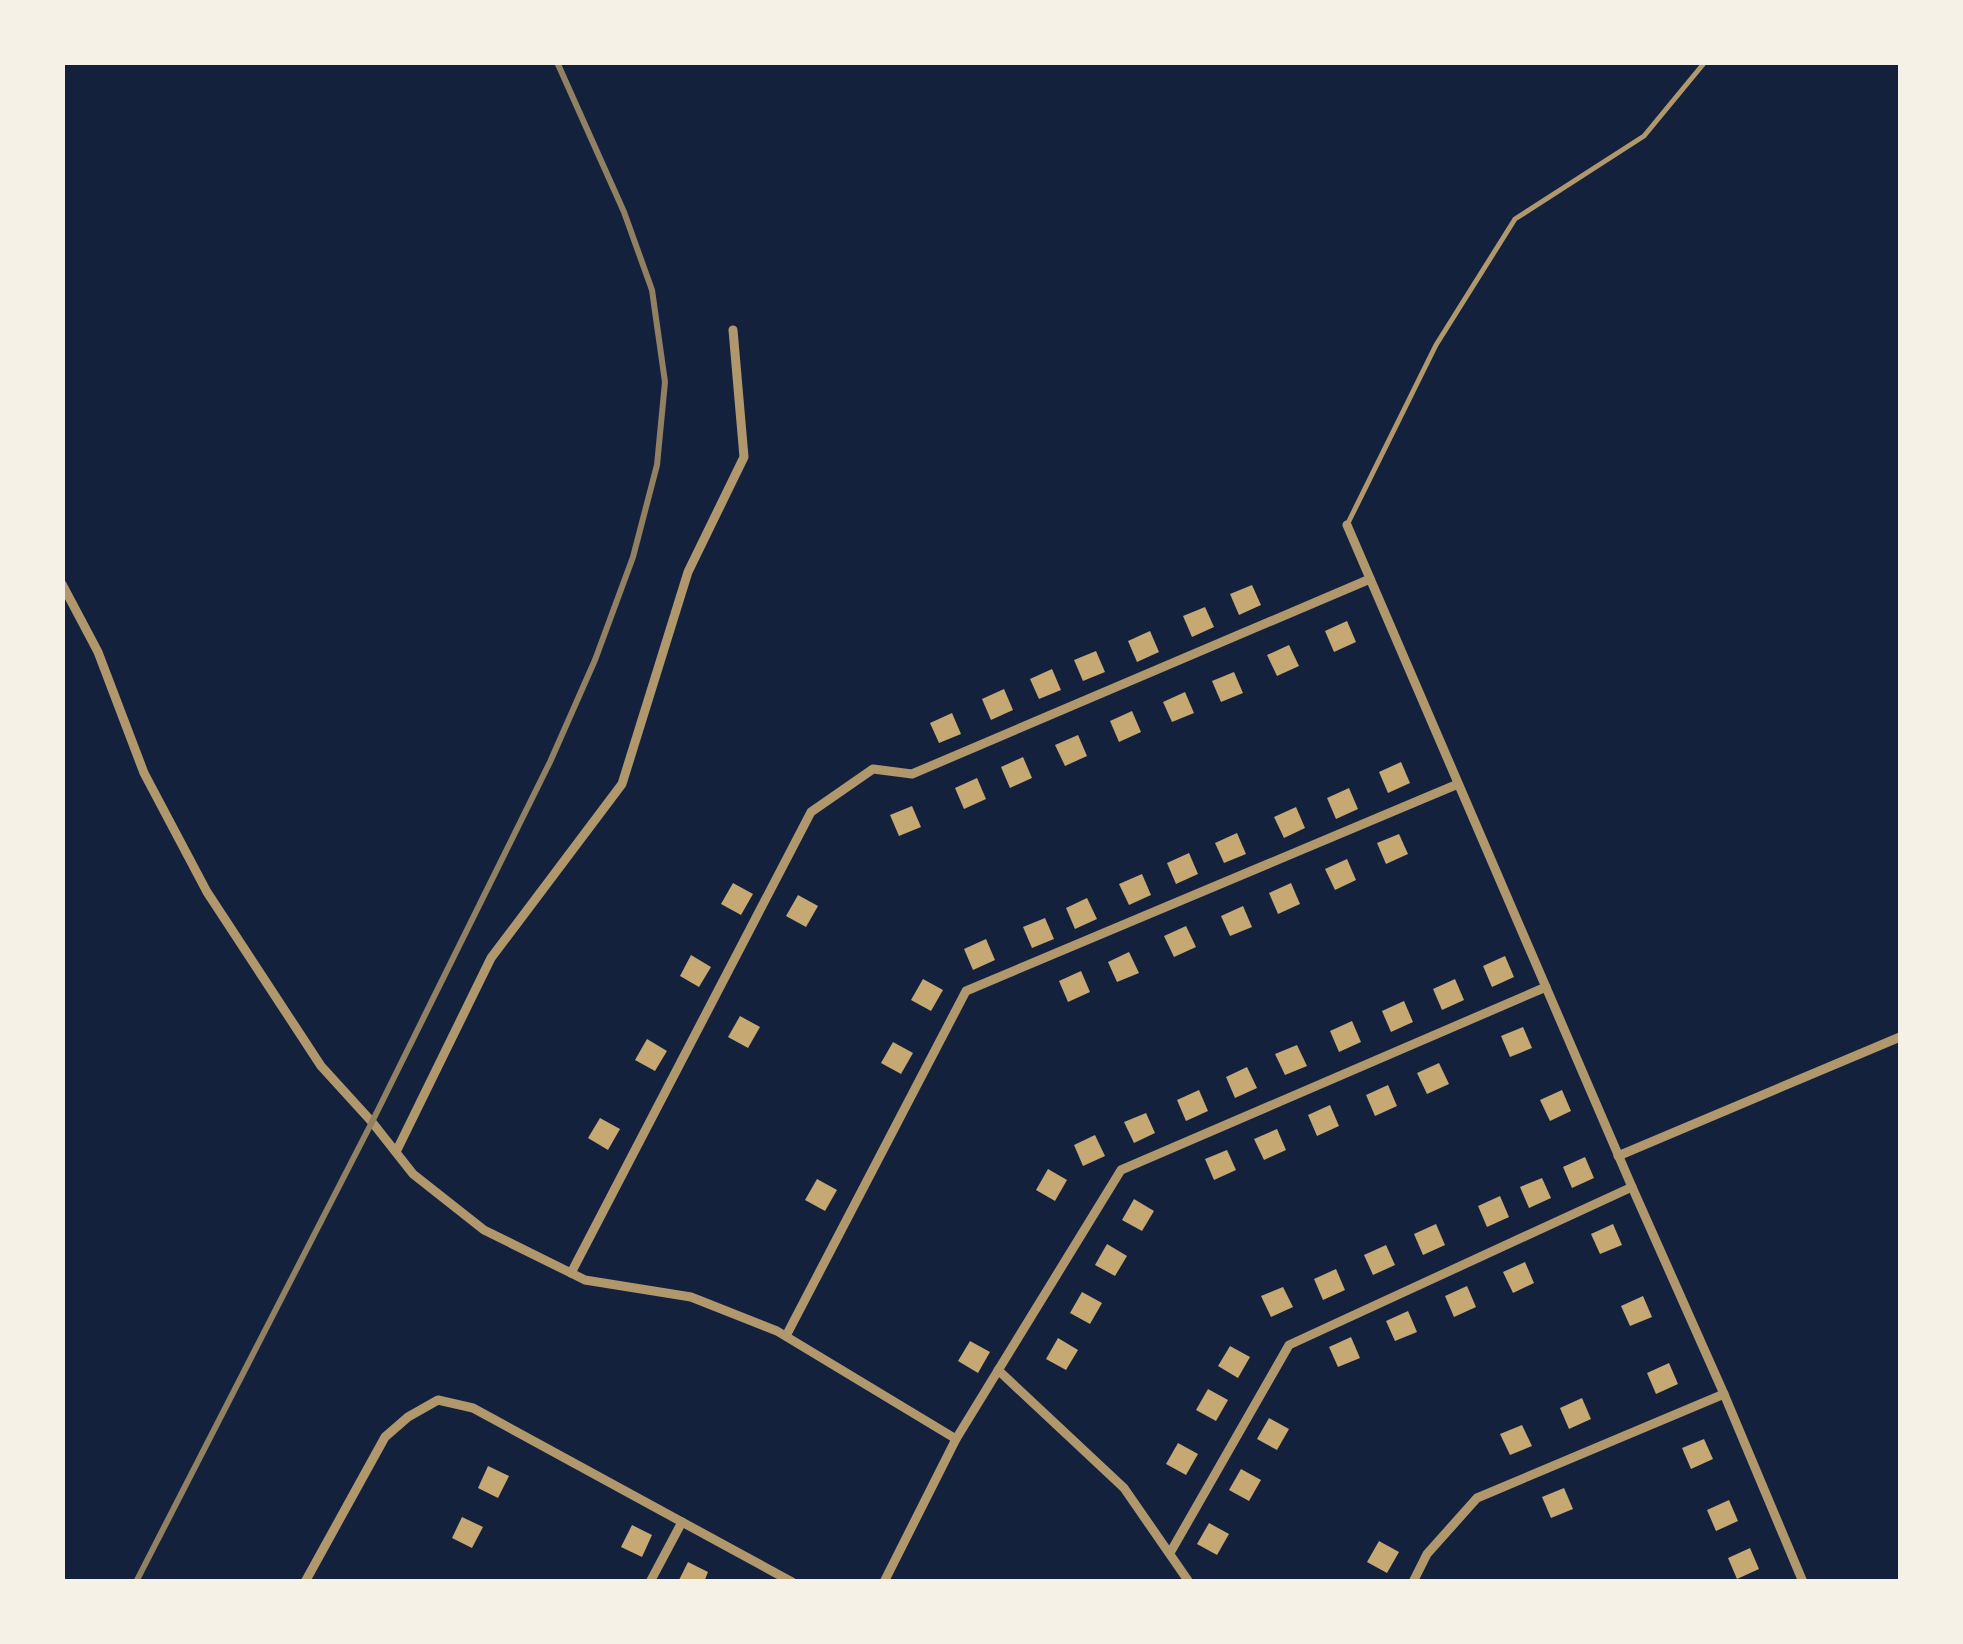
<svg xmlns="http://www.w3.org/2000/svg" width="1963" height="1644" font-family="Roboto,sans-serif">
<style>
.building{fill:#c6a872}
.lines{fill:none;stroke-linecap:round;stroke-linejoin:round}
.service{stroke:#b1986c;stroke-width:5}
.minor{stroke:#b1986c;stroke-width:9}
.rail{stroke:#918062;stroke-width:6}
</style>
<rect width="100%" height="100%" fill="#14213d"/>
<g class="building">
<polygon points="1252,585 1261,605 1239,615 1230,594"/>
<polygon points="1205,607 1214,627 1192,637 1183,616"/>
<polygon points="1347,621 1356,642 1334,652 1325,631"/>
<polygon points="1150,631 1159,652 1137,662 1128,641"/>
<polygon points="1289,645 1299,666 1277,676 1267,655"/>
<polygon points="1096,651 1105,672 1083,681 1074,660"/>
<polygon points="1052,669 1061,690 1039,699 1030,679"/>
<polygon points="1234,672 1243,693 1221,702 1212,681"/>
<polygon points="1004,689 1013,710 991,720 982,699"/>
<polygon points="1185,692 1194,713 1172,722 1163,702"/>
<polygon points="1132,711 1141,732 1119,742 1110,721"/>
<polygon points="952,713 961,734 939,743 930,723"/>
<polygon points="1078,735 1087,756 1065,766 1055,745"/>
<polygon points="1023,757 1032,778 1010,788 1001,767"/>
<polygon points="1401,762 1410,783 1388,793 1379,772"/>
<polygon points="977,778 986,799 964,809 955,788"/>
<polygon points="1349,788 1358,809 1336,819 1327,798"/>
<polygon points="912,806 921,827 899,836 890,815"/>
<polygon points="1296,807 1305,828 1284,838 1274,817"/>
<polygon points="1237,833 1246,854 1224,863 1215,843"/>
<polygon points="1399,834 1408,854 1386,864 1377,843"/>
<polygon points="1189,853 1198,874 1176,884 1167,863"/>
<polygon points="1347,859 1356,880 1335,890 1325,869"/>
<polygon points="1142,874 1151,895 1129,905 1119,884"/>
<polygon points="733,883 753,894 741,915 721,904"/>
<polygon points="1291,883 1300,904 1278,914 1269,893"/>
<polygon points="798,895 818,906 806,927 786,916"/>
<polygon points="1087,898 1097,919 1075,929 1066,908"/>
<polygon points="1243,906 1252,927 1230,936 1221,916"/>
<polygon points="1045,918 1054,939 1032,948 1023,927"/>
<polygon points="1186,926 1196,947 1174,957 1164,936"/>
<polygon points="986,939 995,960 973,970 964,949"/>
<polygon points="1129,952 1139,973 1117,982 1108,962"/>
<polygon points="691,955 711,967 699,987 680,976"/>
<polygon points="1505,956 1514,977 1492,987 1483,966"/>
<polygon points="1081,971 1090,992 1068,1002 1059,981"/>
<polygon points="923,979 943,990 931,1011 911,1000"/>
<polygon points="1455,979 1464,1000 1442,1010 1433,989"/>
<polygon points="1404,1001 1413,1022 1391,1032 1382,1011"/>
<polygon points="740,1016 760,1027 748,1048 728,1037"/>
<polygon points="1352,1021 1361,1042 1339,1052 1330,1031"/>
<polygon points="1523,1027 1532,1048 1510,1057 1501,1036"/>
<polygon points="647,1039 667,1051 655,1071 635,1060"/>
<polygon points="893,1042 913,1053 901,1074 881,1063"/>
<polygon points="1297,1045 1307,1066 1285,1075 1275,1054"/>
<polygon points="1439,1063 1449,1084 1427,1094 1417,1073"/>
<polygon points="1247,1067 1257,1088 1235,1098 1226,1077"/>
<polygon points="1388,1085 1397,1106 1375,1116 1366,1095"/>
<polygon points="1199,1090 1208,1111 1186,1121 1177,1100"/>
<polygon points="1562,1090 1571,1111 1550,1121 1540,1100"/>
<polygon points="1330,1105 1339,1126 1317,1136 1308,1115"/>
<polygon points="1146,1113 1155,1133 1134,1143 1124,1122"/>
<polygon points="600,1118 620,1129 608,1150 588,1138"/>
<polygon points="1277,1129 1286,1150 1264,1160 1254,1139"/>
<polygon points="1095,1135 1105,1156 1083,1166 1074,1145"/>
<polygon points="1227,1150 1236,1170 1214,1180 1205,1159"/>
<polygon points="1585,1157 1594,1178 1572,1188 1563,1167"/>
<polygon points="1048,1169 1067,1180 1055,1201 1036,1190"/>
<polygon points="1542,1178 1551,1198 1529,1208 1520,1187"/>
<polygon points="817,1179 837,1190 825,1211 805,1200"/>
<polygon points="1500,1196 1509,1217 1487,1227 1478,1206"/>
<polygon points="1134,1199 1154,1211 1142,1231 1122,1220"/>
<polygon points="1436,1224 1445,1245 1423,1255 1414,1234"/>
<polygon points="1613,1224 1622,1245 1600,1254 1591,1234"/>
<polygon points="1107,1244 1127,1256 1115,1276 1095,1265"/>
<polygon points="1386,1245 1395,1265 1373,1275 1364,1255"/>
<polygon points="1525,1262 1534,1283 1513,1293 1503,1272"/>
<polygon points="1336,1269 1345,1290 1323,1300 1314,1279"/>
<polygon points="1467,1286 1476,1307 1454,1317 1445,1296"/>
<polygon points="1283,1287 1293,1307 1271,1317 1261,1296"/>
<polygon points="1082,1292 1102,1303 1090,1324 1070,1313"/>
<polygon points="1643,1296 1652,1317 1630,1326 1621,1306"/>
<polygon points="1408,1311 1417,1332 1395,1341 1386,1321"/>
<polygon points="1351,1337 1360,1358 1338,1367 1329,1347"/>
<polygon points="1058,1338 1078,1350 1066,1370 1046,1359"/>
<polygon points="970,1341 990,1352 978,1373 958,1361"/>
<polygon points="1230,1346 1250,1357 1238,1378 1218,1366"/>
<polygon points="1669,1363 1678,1384 1656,1394 1647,1373"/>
<polygon points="1208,1389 1228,1400 1216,1421 1196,1410"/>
<polygon points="1582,1398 1591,1419 1569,1429 1560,1408"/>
<polygon points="1269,1418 1289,1429 1277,1450 1257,1439"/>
<polygon points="1522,1425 1532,1446 1510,1455 1500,1434"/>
<polygon points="1704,1439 1713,1459 1691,1469 1682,1448"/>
<polygon points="1178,1443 1198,1454 1186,1475 1166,1464"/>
<polygon points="488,1466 509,1476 498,1498 478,1488"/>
<polygon points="1241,1469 1261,1480 1249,1501 1229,1490"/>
<polygon points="1564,1488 1573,1509 1551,1518 1542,1497"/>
<polygon points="1729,1500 1738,1521 1716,1531 1707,1510"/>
<polygon points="462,1517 483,1527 472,1548 452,1538"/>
<polygon points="1209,1523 1229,1534 1217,1555 1197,1544"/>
<polygon points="632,1525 652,1535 642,1557 621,1547"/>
<polygon points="1379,1541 1399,1552 1387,1573 1367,1562"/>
<polygon points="1750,1548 1759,1569 1737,1579 1728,1558"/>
<polygon points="688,1562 708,1572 704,1582 678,1582"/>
</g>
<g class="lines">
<polyline class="service" points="1347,525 1436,345 1515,219 1644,136 1705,62"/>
<g class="minor">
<polyline points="1347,525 1632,1187 1724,1394 1803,1582"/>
<polyline points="62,584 98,652 144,773 207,892 321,1066 372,1122 413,1174 484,1230 571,1273 585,1280 691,1297 777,1331 956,1439"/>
<polyline points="396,1152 491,958 622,784 688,572 744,457 733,330"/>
<polyline points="1618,1156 1900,1037"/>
<polyline points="571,1273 811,812 873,769 912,774 1370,579"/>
<polyline points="786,1336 966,991 1458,784"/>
<polyline points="998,1370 1124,1488 1189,1582"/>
<polyline points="1170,1553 1289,1345 1632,1187"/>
<polyline points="305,1582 385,1437 408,1417 438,1400 473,1408 792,1582"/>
<polyline points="650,1582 682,1522"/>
<polyline points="884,1582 956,1439 1121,1170 1546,987"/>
<polyline points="1413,1582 1427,1554 1477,1498 1724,1394"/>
</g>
<polyline class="rail" points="136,1582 372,1122 550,762 595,660 633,557 657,465 665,382 652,290 624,212 557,62"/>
</g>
<rect width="1963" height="1644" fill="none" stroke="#f6f1e7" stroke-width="130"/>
</svg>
